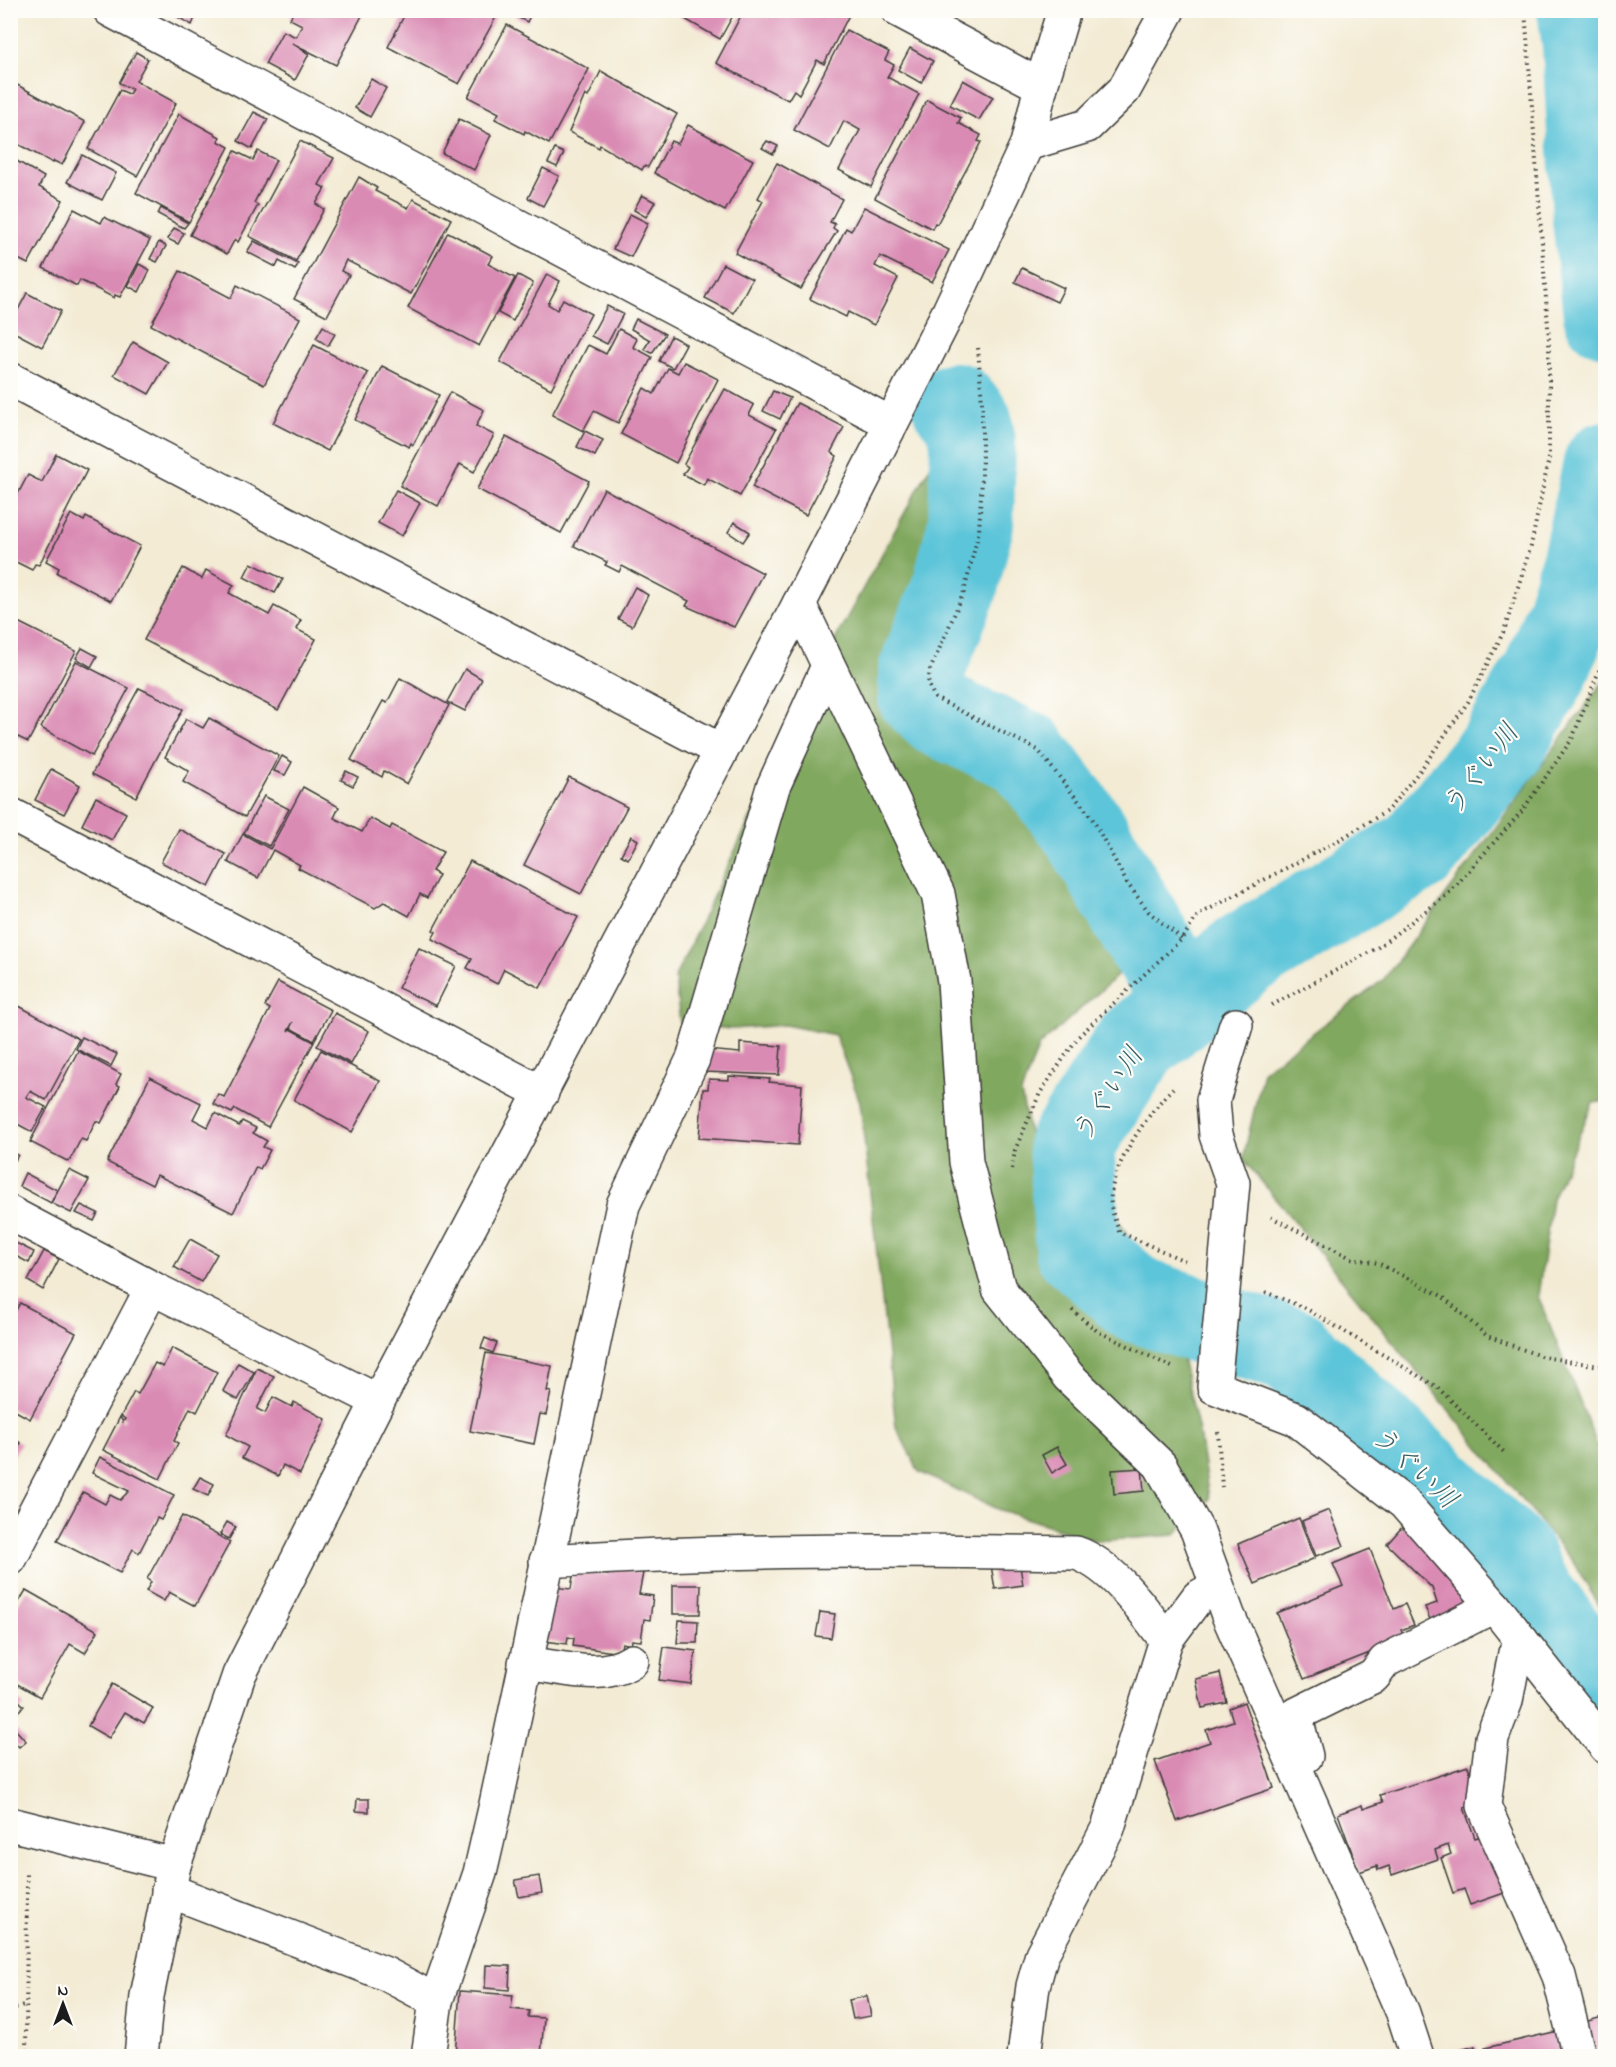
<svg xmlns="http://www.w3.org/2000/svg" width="1616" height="2067" font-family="'Indie Flower','Klee One',sans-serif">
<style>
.forest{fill:#81a85e;stroke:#4e623d;stroke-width:1.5}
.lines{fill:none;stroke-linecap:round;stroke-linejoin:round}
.river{stroke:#5dc5d9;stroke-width:86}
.building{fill:#da8bb4}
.minor-casing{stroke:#3c3b38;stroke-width:36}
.path{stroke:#3c3b38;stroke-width:4;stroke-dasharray:1.5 4.5;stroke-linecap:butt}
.minor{stroke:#fff;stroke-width:33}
.labels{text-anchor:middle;stroke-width:4.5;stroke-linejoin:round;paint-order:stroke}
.water-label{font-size:27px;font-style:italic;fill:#366068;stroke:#fdfcf7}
</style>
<rect width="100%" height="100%" fill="#fdfcf7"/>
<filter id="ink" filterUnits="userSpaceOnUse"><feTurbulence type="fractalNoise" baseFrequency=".0167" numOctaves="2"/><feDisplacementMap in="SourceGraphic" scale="12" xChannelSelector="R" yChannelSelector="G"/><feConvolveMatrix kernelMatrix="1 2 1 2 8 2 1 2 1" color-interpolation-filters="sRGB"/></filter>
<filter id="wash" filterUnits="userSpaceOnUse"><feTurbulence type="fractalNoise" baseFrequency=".008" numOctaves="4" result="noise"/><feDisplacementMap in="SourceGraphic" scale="24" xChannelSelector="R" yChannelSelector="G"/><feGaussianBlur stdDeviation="1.35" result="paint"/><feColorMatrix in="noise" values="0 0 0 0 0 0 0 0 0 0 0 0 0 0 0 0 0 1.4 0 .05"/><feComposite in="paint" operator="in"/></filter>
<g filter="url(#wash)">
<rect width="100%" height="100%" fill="#f3ebd4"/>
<g class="forest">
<polygon points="936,456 963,465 973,484 947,619 950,677 1115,897 1131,936 1116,977 1039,1046 1021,1093 1031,1141 1116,1217 1168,1296 1199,1432 1209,1499 1175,1535 1097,1541 997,1509 919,1472 896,1427 860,1102 835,1035 785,1025 732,1029 680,1024 675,977 840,630"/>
<polygon points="1605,679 1605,1101 1593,1103 1552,1199 1538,1296 1605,1465 1605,1615 1573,1562 1243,1159 1263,1071 1384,979"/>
</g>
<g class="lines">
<g class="river">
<polyline points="1580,10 1585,46 1595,219 1606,314"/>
<polyline points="955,405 969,421 973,443 971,524 955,587 921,672 921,696 943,716 1026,753 1085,831 1153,949 1189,1000"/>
<polyline points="1606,464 1585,560 1569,612 1545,673 1502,747 1418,850 1243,955 1137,1043 1071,1144 1078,1249 1137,1300 1291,1350 1511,1556 1529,1592 1606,1694"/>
</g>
</g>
<g id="blocks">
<g class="building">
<polygon points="177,10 198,10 192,25 174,15"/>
<polygon points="294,10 365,10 336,65 292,43 309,54 295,80 265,64 283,31 296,37 302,25 290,19"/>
<polygon points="407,10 484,10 496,17 459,84 388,47"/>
<polygon points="518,10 533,10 527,22 515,16"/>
<polygon points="669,10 736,10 720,39"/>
<polygon points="744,10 756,10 770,18 775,10 840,10 849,15 824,64 817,60 799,94 794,90 788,100 716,63"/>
<polygon points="507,25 589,69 549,144 525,131 524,134 495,119 499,113 468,97"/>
<polygon points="846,30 889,52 885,60 894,65 887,77 919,94 871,187 839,170 860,130 844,121 830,149 794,130"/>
<polygon points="910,48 933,61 921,83 898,70"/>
<polygon points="136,52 148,59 136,81 176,103 137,176 88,149 120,90 129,94 132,89 119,83"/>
<polygon points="601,71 677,114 648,167 644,166 642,170 600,145 599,148 569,132 585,95 588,97"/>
<polygon points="371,79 386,88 370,117 355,108"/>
<polygon points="963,80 993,97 979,120 950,105"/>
<polygon points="10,81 85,122 62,165 54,161 53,163 10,140"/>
<polygon points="927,100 961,118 958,123 981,135 978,141 981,142 937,224 935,223 932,229 875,198"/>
<polygon points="254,112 268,119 252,149 238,141"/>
<polygon points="179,114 220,137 218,141 229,147 189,222 136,193"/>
<polygon points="459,119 491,135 474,170 442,153"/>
<polygon points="688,125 753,160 725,211 654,173 671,141 678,144"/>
<polygon points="300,141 334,158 319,185 325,188 316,204 324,209 296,261 249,236"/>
<polygon points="767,141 778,146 773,154 762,148"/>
<polygon points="555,149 564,153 557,167 548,163"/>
<polygon points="235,151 253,160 258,151 276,160 254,203 258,205 238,242 235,239 227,254 190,235"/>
<polygon points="82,155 116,173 102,200 67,182"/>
<polygon points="10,157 44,177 39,187 63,200 28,264 10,255"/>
<polygon points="777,163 842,199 830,222 835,224 833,228 837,231 801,289 735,253 763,201 758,198"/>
<polygon points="543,168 559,176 543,206 528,198"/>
<polygon points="359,177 377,188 375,191 408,208 413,199 451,219 411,294 346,260 341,271 349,275 327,316 294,299"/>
<polygon points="642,195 655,202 646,217 634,210"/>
<polygon points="864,207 949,250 932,282 880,256 875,266 898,278 874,325 848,312 846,317 810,299 846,228 851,231"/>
<polygon points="161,208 188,223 184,228 158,214"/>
<polygon points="74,209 101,223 104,217 150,240 120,297 115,295 114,298 80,280 77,286 43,268"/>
<polygon points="630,214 648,223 631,257 613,249"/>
<polygon points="174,228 184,233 178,244 168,239"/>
<polygon points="448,232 493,256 488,264 515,278 479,346 408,308"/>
<polygon points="254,241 298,264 295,270 279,261 276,267 247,252"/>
<polygon points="159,242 166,246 157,262 150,259"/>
<polygon points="139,264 150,270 139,292 128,286"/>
<polygon points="723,264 752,279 734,313 705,298"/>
<polygon points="1022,268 1064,288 1057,302 1015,282"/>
<polygon points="180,271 231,298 237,285 300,318 264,385 151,325"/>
<polygon points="547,274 560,281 548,304 557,310 563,299 591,314 551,389 500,362"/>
<polygon points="518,275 533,283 513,321 498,313"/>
<polygon points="27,293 61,311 42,347 10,330 10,325"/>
<polygon points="607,306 623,314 607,344 591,336"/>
<polygon points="636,319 665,334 652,353 644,349 650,340 631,329"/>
<polygon points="323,326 335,334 328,346 316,338"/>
<polygon points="619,329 637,339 633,347 652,357 618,423 594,411 583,431 552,415 588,345 606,354"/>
<polygon points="671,336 686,344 673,368 659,361"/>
<polygon points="133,342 168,362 149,394 114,375"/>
<polygon points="314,345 368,373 328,451 273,423"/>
<polygon points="684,362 718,379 676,463 621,434 644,388 654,394 668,368 678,373"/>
<polygon points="382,366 439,395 413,445 411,443 409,447 355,420"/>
<polygon points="725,389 754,405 749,415 776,429 740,496 707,478 704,485 683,474 688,467 684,464"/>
<polygon points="773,391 790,398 780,419 763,411"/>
<polygon points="450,392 484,410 476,426 494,435 474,472 460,464 438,506 400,486"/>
<polygon points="797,403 844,427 831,452 837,456 806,515 752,487"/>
<polygon points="585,431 603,440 595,456 577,447"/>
<polygon points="506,437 589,481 561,533 477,489"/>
<polygon points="56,454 87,470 39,565 35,564 32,570 10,559 10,509 28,475 42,482"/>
<polygon points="604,489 763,573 734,627 686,606 689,601 622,566 619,572 605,565 607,562 574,546"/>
<polygon points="396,490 420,503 402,536 378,523"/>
<polygon points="71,514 84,521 86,517 140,546 111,601 57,573 59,568 46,561"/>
<polygon points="734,522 750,532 743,542 728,532"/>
<polygon points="251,563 283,579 275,593 244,577"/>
<polygon points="183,568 202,579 206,570 234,585 229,593 269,615 274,606 301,620 296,629 316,639 278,710 144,640"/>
<polygon points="635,587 648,595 632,626 618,619"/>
<polygon points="10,618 76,651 28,742 10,733"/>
<polygon points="82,648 97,656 91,667 76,658"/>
<polygon points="76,661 129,688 92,756 41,728"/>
<polygon points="465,669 482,679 465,711 447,702"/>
<polygon points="400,678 449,705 407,784 384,771 382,777 351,760 383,701 387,703"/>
<polygon points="139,688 183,709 136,797 92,774"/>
<polygon points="209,718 279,756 245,817 183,782 189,771 165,757 186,719 203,728"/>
<polygon points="282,756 292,762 285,775 274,771"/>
<polygon points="51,769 80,785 64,814 35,800"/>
<polygon points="346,771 358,777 353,786 341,780"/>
<polygon points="569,777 627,807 581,894 524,865"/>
<polygon points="303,787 339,807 334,818 362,832 370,818 390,829 392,825 443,852 432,871 439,875 427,898 420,894 409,916 384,902 375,908 298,868 300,865 273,850 258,878 228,862 243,834 270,849"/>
<polygon points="264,796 289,809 269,846 244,833"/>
<polygon points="96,797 126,813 112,840 82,825"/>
<polygon points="179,829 226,854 209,887 161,862"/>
<polygon points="631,836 638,840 628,859 621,855"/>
<polygon points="470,861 578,917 540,988 504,969 497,984 467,968 472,959 432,939 436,932 433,930"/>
<polygon points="419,948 456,966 436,1006 398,988"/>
<polygon points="278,982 331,1010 314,1041 290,1028 293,1022 288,1031 290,1029 314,1042 268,1127 235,1109 232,1113 213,1104 218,1094 224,1097 270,1009 265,1006"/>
<polygon points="19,1006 79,1039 46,1100 30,1091 26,1097 46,1107 32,1132 10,1120 10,1021"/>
<polygon points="335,1013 369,1031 351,1064 317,1046"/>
<polygon points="82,1037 117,1054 111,1066 76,1049"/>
<polygon points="740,1043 781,1046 779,1075 705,1072 707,1050 740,1053"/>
<polygon points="321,1050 380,1081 352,1132 294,1100"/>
<polygon points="78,1051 121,1074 116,1084 120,1086 101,1123 96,1121 86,1141 81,1139 69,1162 30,1142"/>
<polygon points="729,1076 770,1079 769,1082 802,1085 798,1145 699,1138 703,1089 708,1089 709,1079 729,1080"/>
<polygon points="150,1077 201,1103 193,1119 208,1127 215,1113 239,1126 242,1121 256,1128 253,1133 267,1141 263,1147 270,1150 260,1169 256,1167 233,1213 157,1175 152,1185 107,1162"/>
<polygon points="10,1152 18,1155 10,1170"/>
<polygon points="69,1170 89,1180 71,1213 51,1203"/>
<polygon points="25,1173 57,1190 51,1203 19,1186"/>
<polygon points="81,1205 98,1213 94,1221 76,1213"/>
<polygon points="190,1239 217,1254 201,1282 174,1267"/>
<polygon points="10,1240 34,1252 29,1263 10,1253"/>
<polygon points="44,1251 59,1259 43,1290 28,1281"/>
<polygon points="10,1272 18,1276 10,1290"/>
<polygon points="20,1303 76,1333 30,1419 10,1408 10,1321"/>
<polygon points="485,1338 497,1343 493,1353 481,1348"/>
<polygon points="172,1348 217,1372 197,1412 190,1408 174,1441 178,1443 160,1479 103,1450 120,1417 123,1422 125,1419 121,1416 134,1392 138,1394 155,1363 163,1367"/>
<polygon points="486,1353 552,1366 547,1391 551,1392 546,1415 540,1414 534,1444 470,1431"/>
<polygon points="238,1363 254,1372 238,1400 223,1391"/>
<polygon points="257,1368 274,1376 257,1409 265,1413 273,1397 292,1407 294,1402 326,1419 300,1474 283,1465 278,1476 242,1458 248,1447 226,1435"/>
<polygon points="10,1437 21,1443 10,1462"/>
<polygon points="1057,1447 1067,1464 1052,1473 1042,1455"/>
<polygon points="100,1457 174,1495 161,1520 157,1518 139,1553 133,1549 120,1573 57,1541 83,1492 105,1504 110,1495 120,1500 129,1491 92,1473"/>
<polygon points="1142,1468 1144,1491 1114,1494 1112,1470"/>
<polygon points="200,1477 214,1484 208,1496 193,1489"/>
<polygon points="1329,1510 1344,1546 1316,1556 1302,1521"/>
<polygon points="182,1516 230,1542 195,1606 169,1592 164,1601 146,1591 151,1582 147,1579"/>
<polygon points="1299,1518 1315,1558 1255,1584 1238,1544"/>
<polygon points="227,1522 236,1527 229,1539 220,1534"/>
<polygon points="1404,1525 1457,1573 1470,1613 1434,1629 1425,1607 1437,1603 1432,1588 1387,1544"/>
<polygon points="1370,1549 1394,1609 1405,1604 1414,1625 1401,1630 1405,1639 1304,1679 1277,1613 1343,1586 1333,1564"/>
<polygon points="1019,1560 1023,1585 995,1589 991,1565"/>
<polygon points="609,1567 643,1573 639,1594 653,1596 650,1620 644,1619 641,1641 632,1640 631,1645 622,1643 620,1653 573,1646 574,1638 568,1637 567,1644 545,1641 553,1587 571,1589 574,1570 608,1575"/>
<polygon points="673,1585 701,1585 700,1614 673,1614"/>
<polygon points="26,1590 98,1631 85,1653 70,1644 40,1697 10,1680 10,1617"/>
<polygon points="820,1612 835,1614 831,1638 816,1636"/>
<polygon points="679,1620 698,1621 697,1643 677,1643"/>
<polygon points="664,1647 696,1651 691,1684 659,1680"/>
<polygon points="1220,1673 1227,1703 1202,1708 1196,1679"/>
<polygon points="112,1684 153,1708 144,1723 125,1712 109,1738 88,1726"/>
<polygon points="10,1692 24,1706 10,1719"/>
<polygon points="1244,1702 1274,1788 1177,1821 1155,1761 1210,1742 1206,1730 1233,1721 1229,1708"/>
<polygon points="12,1726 26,1741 19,1747 10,1737"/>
<polygon points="1468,1766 1480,1803 1464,1808 1475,1838 1487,1834 1507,1892 1470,1905 1464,1889 1453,1893 1441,1858 1451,1854 1448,1845 1435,1850 1438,1859 1392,1875 1389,1866 1378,1870 1377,1866 1359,1872 1338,1814 1362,1805 1363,1809 1383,1802 1380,1795"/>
<polygon points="357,1799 369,1799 369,1812 356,1811"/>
<polygon points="539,1876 542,1893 519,1897 515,1880"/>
<polygon points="486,1965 510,1966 509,1990 485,1988"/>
<polygon points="460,1991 513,1995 511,2009 529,2011 528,2017 544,2018 541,2056 455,2056"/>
<polygon points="867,1996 871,2016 853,2019 849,2000"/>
<polygon points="1606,2016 1606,2056 1590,2056 1581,2023"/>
<polygon points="1567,2029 1574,2056 1439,2056 1475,2046 1477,2053 1486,2051 1485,2048"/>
</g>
</g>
</g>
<g filter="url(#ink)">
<use href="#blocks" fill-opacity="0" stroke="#3c3b38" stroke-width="1.5"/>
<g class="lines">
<g class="minor-casing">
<g id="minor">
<polyline points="110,10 890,423"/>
<polyline points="898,10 1041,86"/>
<polyline points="1027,144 1087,126 1124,90 1168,10"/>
<polyline points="10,379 720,750"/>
<polyline points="799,604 938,894 954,981 966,1162 999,1289 1069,1377 1160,1465 1197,1530 1228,1615 1403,2013 1417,2056"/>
<polyline points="10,814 542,1093"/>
<polyline points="1236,1025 1213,1100 1216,1135 1233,1183 1214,1387 1296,1419 1404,1503 1494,1606 1606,1747"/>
<polyline points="10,1213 152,1288 378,1401"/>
<polyline points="10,1559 152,1288"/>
<path d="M546,1561C723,1549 899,1550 1076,1553C1112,1565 1144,1610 1166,1640"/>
<polyline points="1522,1641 1515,1653 1506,1701 1492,1738 1484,1806 1559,1976 1579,2056"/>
<path d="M525,1663C560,1667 602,1681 632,1661"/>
<polyline points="1306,1756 1295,1715 1374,1676 1385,1661 1494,1606"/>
<polyline points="10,1824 174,1865"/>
<polyline points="168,1890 386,1974 436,2001"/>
<polyline points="141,2056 147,1996 174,1865 239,1675 378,1401 799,604 949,311 1027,144 1041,86 1064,10"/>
<polyline points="428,2056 436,2001 480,1873 496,1804 623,1205 693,1059 773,787 828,666"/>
<polyline points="1024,2056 1033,1986 1042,1954 1108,1828 1166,1640 1198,1597 1217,1586"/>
</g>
</g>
<g class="path">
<polyline points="978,348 982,403 982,479 979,531 964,592 930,670 928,684 935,698 1038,750 1092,818 1127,883 1149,912 1182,939"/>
<polyline points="1272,1005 1377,948 1448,894 1522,811 1572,739 1606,653"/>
<path d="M1173,1088C1149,1112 1107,1170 1111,1205C1112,1214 1117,1224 1119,1232L1185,1261"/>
<polyline points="1012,1169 1015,1150 1040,1093 1078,1037 1182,939 1198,915 1339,840 1387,811 1422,768 1468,702 1504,631 1531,546 1549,458 1549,340 1525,10"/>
<polyline points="1271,1217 1351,1258 1378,1263 1442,1296 1487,1336 1543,1357 1606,1367"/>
<polyline points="1265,1292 1305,1308 1437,1387 1506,1454"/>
<polyline points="1072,1310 1097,1331 1174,1368"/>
<polyline points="1218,1432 1222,1487"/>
<polyline points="10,2010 26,2004"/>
<polyline points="26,2056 27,1871"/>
</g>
<use href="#minor" class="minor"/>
</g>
</g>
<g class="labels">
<g class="water-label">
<text transform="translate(1480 769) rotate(-53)" y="9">うぐい川</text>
<text transform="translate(1107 1094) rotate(-57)" y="9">うぐい川</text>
<text transform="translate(1415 1467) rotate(43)" y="9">うぐい川</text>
</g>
</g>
<rect width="1616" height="2067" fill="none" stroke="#fdfcf7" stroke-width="36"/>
<g transform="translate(63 2004)" stroke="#fdfcf7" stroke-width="4.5" paint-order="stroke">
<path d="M0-4.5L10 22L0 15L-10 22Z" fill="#1c1c1c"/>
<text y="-9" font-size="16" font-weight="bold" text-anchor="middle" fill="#1c1c1c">N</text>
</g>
</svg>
